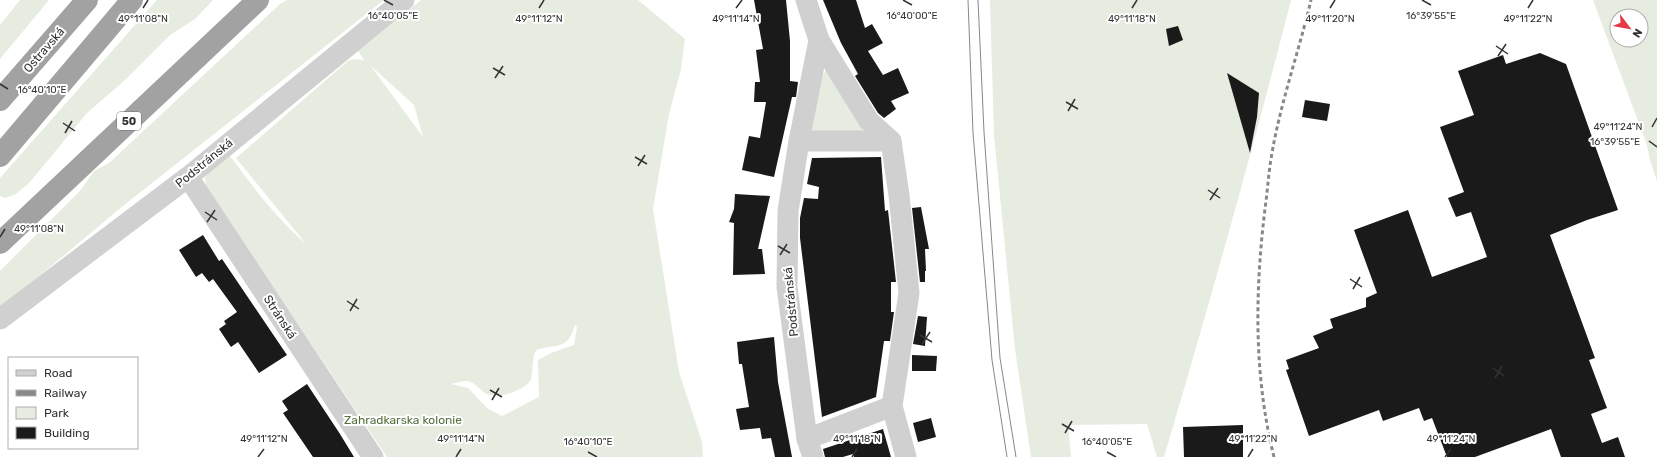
<svg xmlns="http://www.w3.org/2000/svg" width="1657" height="457" font-family="Rubik,sans-serif">
<style>
.green{fill:#e6ecdf;fill-rule:evenodd}
.building{fill:#1a1a1a}
.lines{fill:none;stroke-linecap:round;stroke-linejoin:round}
.minor{stroke:#d0d0d0;stroke-width:21}
.trunk{stroke:#a2a2a2;stroke-width:22}
.tram{stroke:#888;stroke-width:1}
.rail{stroke:#888;stroke-width:3;stroke-dasharray:4 3;stroke-linecap:butt}
.ticks{fill:none;stroke:#333;stroke-width:1.5}
.labels{text-anchor:middle;stroke-width:4;stroke-linejoin:round;paint-order:stroke}
.shield{fill:#fff;stroke:#707070;stroke-width:1}
.shield-label{font-size:11px;font-weight:bold;fill:#333}
.street-label{font-size:12px;fill:#333;stroke:#fff}
.park-label{font-size:12px;fill:#56703f;stroke:#fff}
.ticks-label{font-size:10px;text-anchor:middle;fill:#333;stroke:#fff;stroke-width:4;stroke-linejoin:round;paint-order:stroke}
</style>
<rect width="100%" height="100%" fill="#fff"/>
<g class="green">
<polygon points="20,0 49,0 0,59 0,25"/>
<polygon points="157,0 213,0 195,19 170,35 125,80 87,113 29,183 16,194 5,198 0,196 0,178"/>
<polygon points="287,0 384,0 124,205 0,309 0,271 80,191 94,171 109,163 280,4"/>
<path d="M421,0H638L685,39L681,69L669,114L653,209L679,372L702,442L703,457H387L206,187L205,178L209,171L230,156C253,187 276,218 306,244L236,158L348,61L354,59L364,60L358,51ZM370,65L414,105L423,137L429,145ZM575,325L577,327L574,345L551,353L538,360L539,397L502,416L487,408L468,388L451,384C456,383 462,381 467,381C475,382 479,389 485,393C498,400 523,391 531,380L534,354L537,350C548,345 563,349 570,337C573,333 573,328 575,325Z"/>
<path d="M990,0H1291C1252,153 1209,305 1164,457H1157L1147,424L1068,425L1071,457H1031L1015,349L994,135Z"/>
<path d="M1593,0H1657V181L1650,160L1647,145ZM1617,16H1641V40H1617Z"/>
<polygon points="826,71 830,73 865,127 859,134 812,134 810,127 821,76"/>
</g>
<g class="building">
<polygon points="754,0 786,0 790,41 790,81 798,82 796,97 792,97 774,177 742,170 749,136 760,138 766,102 754,102 755,82 760,82 756,50 763,49"/>
<polygon points="823,0 856,0 865,28 872,24 883,43 868,51 883,75 898,68 909,93 891,101 896,109 884,118 878,113 855,76 858,74 841,43"/>
<polygon points="1178,26 1183,40 1169,46 1166,29"/>
<polygon points="1540,53 1566,64 1618,210 1587,220 1550,235 1595,358 1589,360 1607,408 1591,414 1602,443 1618,437 1625,457 1561,457 1551,429 1475,457 1447,457 1432,418 1424,421 1419,408 1383,421 1379,410 1309,436 1286,370 1289,369 1286,360 1319,348 1313,336 1333,328 1330,319 1366,307 1366,298 1377,293 1354,230 1408,210 1432,277 1487,257 1471,212 1456,217 1448,198 1464,192 1440,127 1474,115 1458,71 1503,55 1506,64"/>
<polygon points="1227,73 1259,93 1257,117 1250,153"/>
<polygon points="1305,100 1330,104 1327,121 1302,117"/>
<polygon points="881,157 885,211 888,210 896,282 891,282 891,312 894,312 890,341 884,341 876,397 822,417 800,238 800,218 804,198 818,199 819,187 807,184 812,158"/>
<polygon points="735,194 770,196 758,249 762,249 765,274 733,275 734,223 729,222 734,209"/>
<polygon points="921,207 929,249 925,249 926,271 925,271 925,282 920,282 912,208"/>
<polygon points="203,235 219,261 222,259 287,355 259,373 238,342 231,347 219,329 226,324 224,321 237,312 213,279 209,282 202,273 196,277 179,250"/>
<polygon points="918,316 927,317 925,346 913,344"/>
<polygon points="774,337 778,382 792,457 775,457 771,438 762,439 760,428 740,430 736,409 749,407 742,364 739,364 737,342"/>
<polygon points="912,355 937,356 936,371 912,371"/>
<polygon points="307,384 340,434 354,457 313,457 283,413 288,410 282,401"/>
<polygon points="931,418 936,437 918,442 913,423"/>
<polygon points="1243,425 1243,457 1184,457 1183,427"/>
<polygon points="883,429 891,457 854,457 853,454 843,457 825,457 823,449"/>
</g>
<g class="lines">
<g class="minor">
<polyline points="806,0 819,40 799,141 788,211 787,287 807,439 813,457"/>
<polyline points="819,40 869,121 891,141 899,195 909,293 892,406 906,457"/>
<polyline points="799,141 891,141"/>
<polyline points="188,177 373,457"/>
<polyline points="0,319 188,177 404,0"/>
<polyline points="807,439 892,406"/>
</g>
<g class="trunk">
<polyline points="0,100 87,0"/>
<polyline points="0,156 132,0"/>
<polyline points="0,243 258,0"/>
</g>
<g class="tram">
<polyline points="968,0 973,133 992,360 1007,457"/>
<polyline points="978,0 984,132 1000,358 1016,457"/>
</g>
<path class="rail" d="M1274,457C1253,373 1255,286 1266,201C1268,185 1269,169 1272,153C1281,101 1299,51 1311,0"/>
</g>
<path class="ticks" d="M384,0L393,5M903,0L912,5M1422,0L1431,5M143,8L148,0M539,8L544,0M736,8L742,0M1132,8L1137,0M1330,8L1335,0M1528,8L1533,0M1496,46L1508,54M1498,56L1506,44M493,68L505,75M495,78L503,66M0,84L8,89M1066,102L1078,109M1068,111L1075,99M63,123L75,131M1652,127L1657,118M65,133L72,121M1649,141L1657,147M635,157L647,164M638,166L645,155M1208,190L1220,198M1210,200L1218,188M205,212L217,220M207,222L215,210M0,237L5,229M778,246L790,253M780,255L787,244M1350,279L1362,287M1353,289L1360,277M347,301L359,309M350,311L357,299M920,335L932,342M922,344L930,332M1493,368L1504,376M1495,378L1502,366M490,390L502,397M492,400L499,388M1062,424L1074,431M1065,433L1072,421M588,452L597,457M1107,452L1116,457M258,457L264,449M456,457L461,449M852,457L857,449M1248,457L1253,449M1445,457L1451,449"/>
<g class="labels">
<rect class="shield" x="117" y="112" width="24" height="18" rx="3"/>
<g class="shield-label">
<text x="129" y="125">50</text>
</g>
<g class="street-label">
<text transform="translate(44 50) rotate(-49)" y="4">Ostravská</text>
<text transform="translate(204 163) rotate(-39)" y="4">Podstránská</text>
<text transform="translate(791 302) rotate(-95)" y="4">Podstránská</text>
<text transform="translate(280 317) rotate(57)" y="4">Stránská</text>
</g>
<g class="park-label">
<text x="403" y="424">Zahradkarska kolonie</text>
</g>
</g>
<g class="ticks-label">
<text x="393" y="19">16°40'05"E</text>
<text x="912" y="19">16°40'00"E</text>
<text x="1431" y="19">16°39'55"E</text>
<text x="143" y="22">49°11'08"N</text>
<text x="539" y="22">49°11'12"N</text>
<text x="736" y="22">49°11'14"N</text>
<text x="1132" y="22">49°11'18"N</text>
<text x="1330" y="22">49°11'20"N</text>
<text x="1528" y="22">49°11'22"N</text>
<text x="42" y="93">16°40'10"E</text>
<text x="1618" y="130">49°11'24"N</text>
<text x="1615" y="145">16°39'55"E</text>
<text x="39" y="232">49°11'08"N</text>
<text x="264" y="442">49°11'12"N</text>
<text x="461" y="442">49°11'14"N</text>
<text x="857" y="442">49°11'18"N</text>
<text x="1253" y="442">49°11'22"N</text>
<text x="1451" y="442">49°11'24"N</text>
<text x="588" y="445">16°40'10"E</text>
<text x="1107" y="445">16°40'05"E</text>
</g>
<rect x="8" y="357" width="130" height="92" fill="#ffffff" stroke="#adadad"/>
<rect x="16" y="370" width="20" height="6" fill="#d0d0d0" stroke="#adadad"/>
<text x="44" y="377" font-size="12" fill="#333333">Road</text>
<rect x="16" y="390" width="20" height="6" fill="#888888" stroke="#adadad"/>
<text x="44" y="397" font-size="12" fill="#333333">Railway</text>
<rect x="16" y="407" width="20" height="12" fill="#e6ecdf" stroke="#adadad"/>
<text x="44" y="417" font-size="12" fill="#333333">Park</text>
<rect x="16" y="427" width="20" height="12" fill="#1a1a1a" stroke="#adadad"/>
<text x="44" y="437" font-size="12" fill="#333333">Building</text>
<g transform="translate(1629 28) rotate(122)"><circle r="19" fill="#ffffff" stroke="#adadad"/>
<path d="M0-3L7 15L0 10L-7 15Z" fill="#e63946"/>
<text y="-6" font-size="11" font-weight="bold" text-anchor="middle" fill="#333333">N</text>
</g>
</svg>
